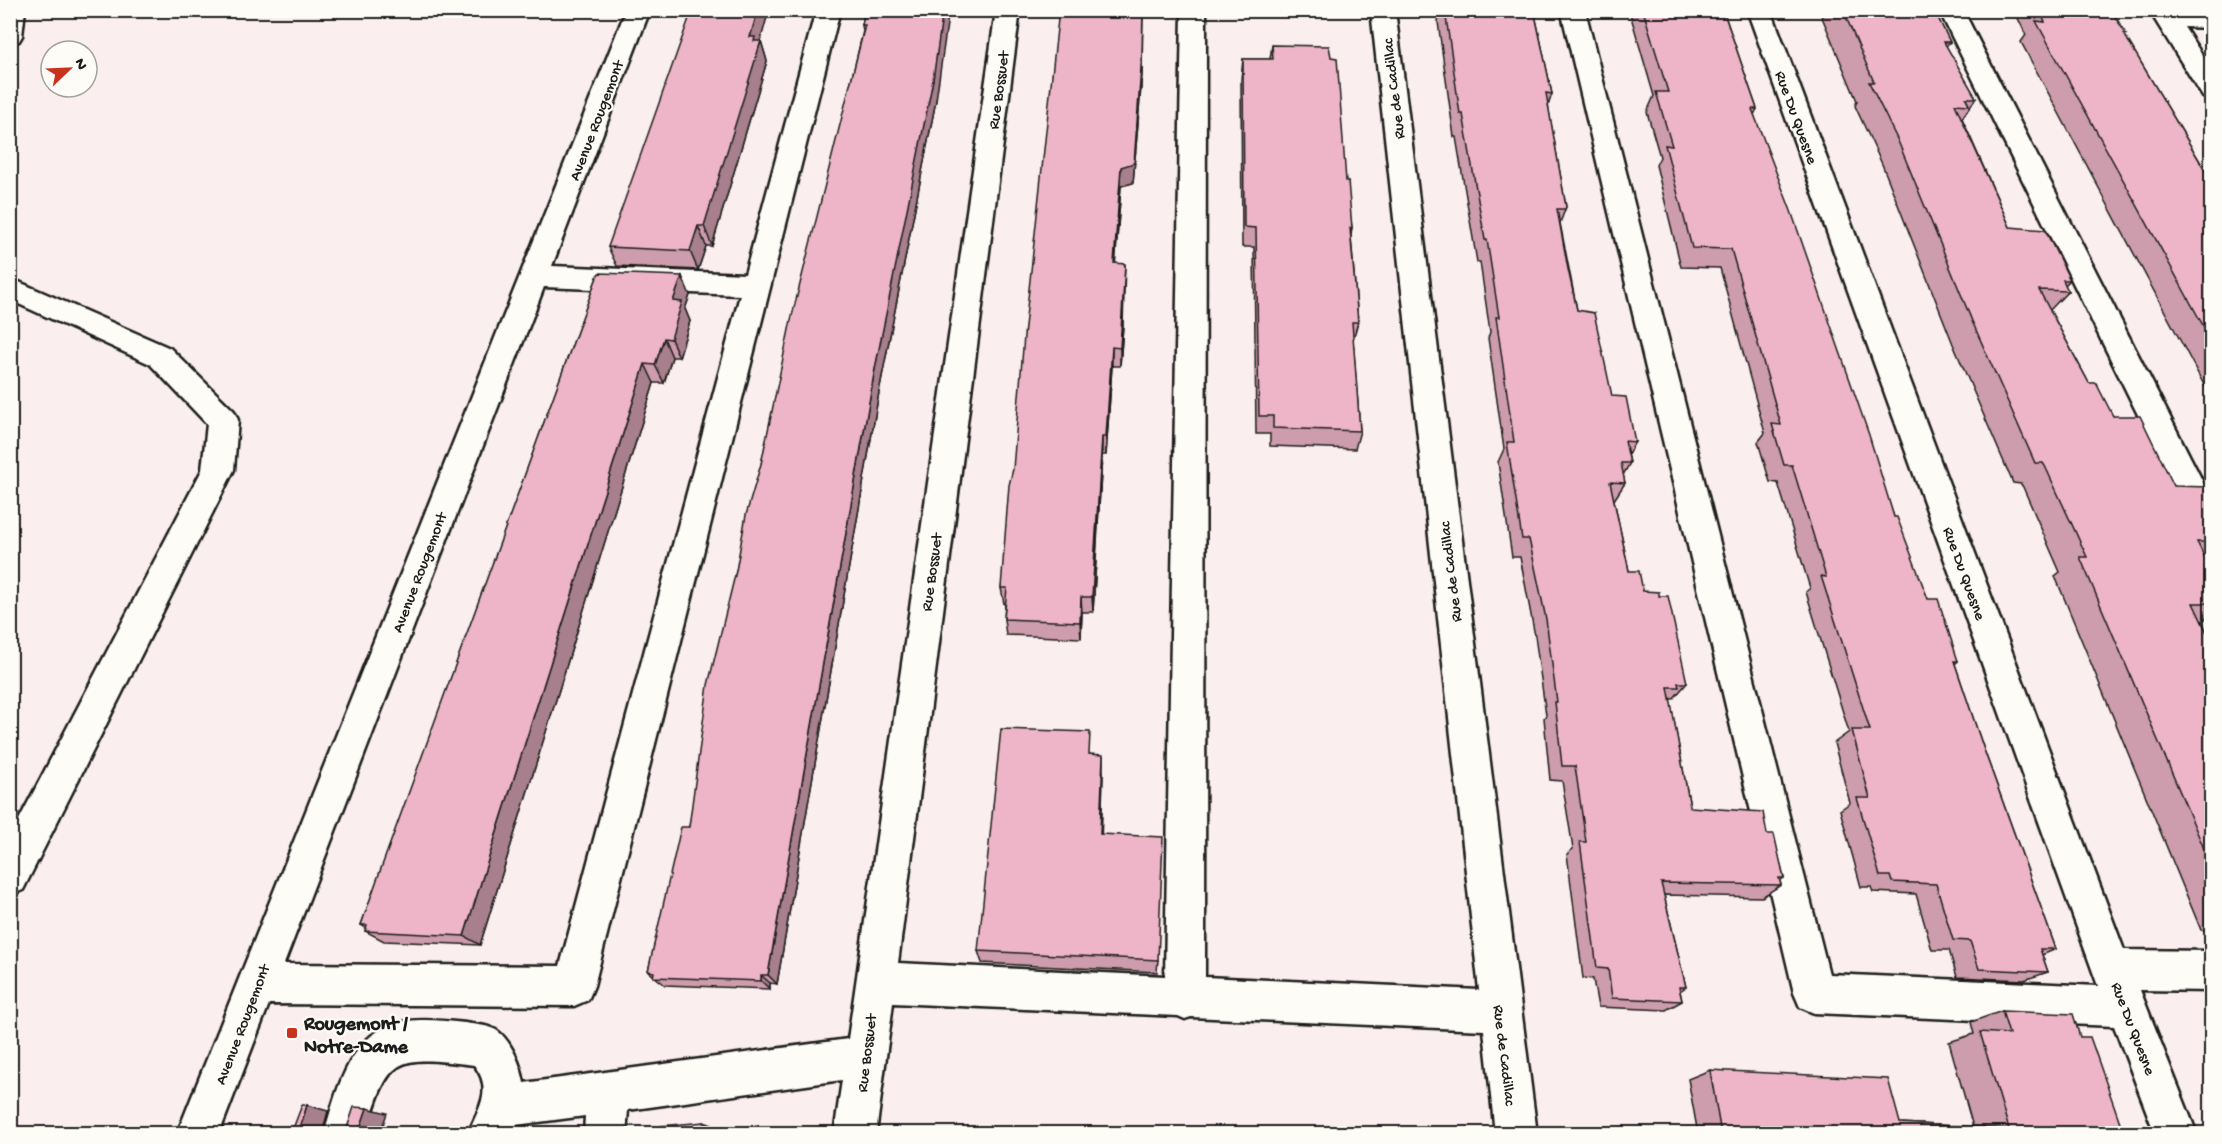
<svg xmlns="http://www.w3.org/2000/svg" width="2222" height="1144" font-family="'Gochi Hand',sans-serif">
<style>
.lines{fill:none;stroke-linecap:round;stroke-linejoin:round}
.minor-casing{stroke:#1c1c1c;stroke-width:5}
.minor{fill:#fdfcf7;fill-rule:evenodd}
.wall{fill:#cd9cad;stroke:#1c1c1c;stroke-width:1.5}
.shaded-wall{fill:#a77f8d;stroke:#1c1c1c;stroke-width:1.5}
.building{fill:#eeb5c9;stroke:#1c1c1c;stroke-width:1.5}
.poi-dot{fill:#c8321e;stroke:#fdfcf7;stroke-width:2}
.labels{text-anchor:middle;stroke-width:4.5;stroke-linejoin:round;paint-order:stroke}
.street-label{font-size:16px;fill:#1c1c1c;stroke:#fdfcf7}
.near-poi-label{font-size:20px;font-weight:bold;fill:#1c1c1c;stroke:#fdfcf7;text-anchor:start}
</style>
<rect width="100%" height="100%" fill="#faeeee"/>
<filter id="ink" filterUnits="userSpaceOnUse"><feTurbulence type="fractalNoise" baseFrequency=".0167" numOctaves="2"/><feDisplacementMap in="SourceGraphic" scale="12" xChannelSelector="R" yChannelSelector="G"/><feConvolveMatrix kernelMatrix="1 2 1 2 8 2 1 2 1" color-interpolation-filters="sRGB"/></filter>
<g filter="url(#ink)">
<g class="lines">
<g class="minor-casing">
<g id="minor">
<polygon points="10,10 25,10 22,36 19,41 10,44"/>
<path d="M626,10H650L552,266L745,274L816,10H840L594,986L588,1000L574,1006L269,1004L219,1134H177ZM544,287L740,295L560,966L284,964Z"/>
<path d="M996,10H1020L898,963L1165,976L1182,10H1206L1205,977L1479,990L1371,10H1395L1537,1134H1495L1484,1030L1191,1017L1185,1019L1178,1016L893,1003L876,1134H834L842,1080L628,1110L626,1134H584L585,1116L516,1125L512,1134H468C478,1109 494,1090 474,1065C395,1055 389,1055 366,1134H324C333,1104 341,1069 362,1045C388,1014 429,1019 465,1023C477,1025 491,1025 500,1033C513,1045 521,1066 524,1083L848,1039Z"/>
<polygon points="1561,10 1585,10 1829,974 2098,986 1747,10 1771,10 2124,950 2212,951 2212,991 2140,990 2197,1134 2155,1134 2114,1026 1814,1013 1800,1007 1794,993"/>
<polygon points="1939,10 1963,10 2212,500 2212,546 2201,543"/>
<polygon points="2149,10 2212,12 2212,28 2184,27 2212,70 2212,99 2203,97"/>
<polygon points="10,278 170,348 234,411 238,420 234,470 23,890 10,895 10,837 202,470 207,424 150,364 10,300"/>
</g>
</g>
<use href="#minor" class="minor"/>
</g>
<g class="wall">
<polygon points="865,10 936,100 879,392 777,984 770,983 770,989 665,985 648,971 689,827 736,571 863,31 862,25"/>
<polygon points="1143,10 1142,74 1133,183 1121,186 1115,263 1123,325 1120,366 1112,366 1106,455 1102,455 1093,612 1082,612 1081,638 1006,635 1004,619 1005,604 1004,604 1001,588"/>
<polygon points="1440,10 1534,10 1552,94 1548,106 1566,207 1560,223 1577,310 1612,396 1635,442 1628,454 1630,463 1623,475 1625,483 1614,500 1629,571 1643,591 1659,596 1687,683 1673,699 1670,699 1690,807 1767,834 1784,878 1780,881 1781,885 1762,897 1664,895 1686,987 1680,991 1682,1001 1666,1010 1598,1007 1593,979 1583,978 1567,854 1573,849 1562,781 1550,780 1544,718 1546,715 1535,636 1520,557 1512,557 1498,462 1504,449 1488,338 1490,332 1480,262 1477,262 1456,137 1454,137 1438,22"/>
<polygon points="1629,10 1723,10 1757,109 1754,115 1894,517 1928,599 1958,661 1955,664 1983,747 2056,949 2042,955 2048,972 2024,980 1957,977 1949,950 1932,950 1916,894 1873,892 1871,887 1861,887 1840,810 1850,803 1834,743 1849,732 1806,592 1810,588 1778,483 1770,482 1758,442 1765,433 1720,268 1681,267 1656,165 1660,157 1647,112 1654,96"/>
<polygon points="1819,10 1934,10 1950,42 1946,46 1976,98 1962,118 2010,227 2070,280 2065,285 2068,291 2050,310 2089,383 2113,416 2174,486 2211,494 2211,561 2207,561 2211,570 2211,615 2202,621 2211,641 2211,931 2201,930 2055,576 2060,572 2023,487 2021,484 2013,483 1953,344 1882,164 1855,106 1857,101"/>
<polygon points="2014,10 2111,10 2126,34 2125,36 2211,180 2211,398 2021,42 2026,35"/>
<polygon points="761,41 767,61 712,246 706,246 698,270 617,266 608,247"/>
<polygon points="1272,45 1346,181 1352,228 1351,236 1358,322 1353,340 1360,431 1355,449 1270,446 1270,434 1256,434 1254,247 1242,247 1241,79 1243,59 1270,59"/>
<polygon points="597,277 690,295 685,309 690,321 679,357 672,357 664,383 654,383 480,945 384,941 365,931 366,928 361,925"/>
<polygon points="1090,754 1103,772 1101,834 1158,960 1157,972 982,963 978,951"/>
<polygon points="2002,1011 2080,1037 2124,1134 1698,1134 1688,1079 1710,1070 1900,1123 1973,1127 1949,1042 1974,1034 1971,1022"/>
</g>
<g class="shaded-wall">
<polygon points="758,10 769,10 758,50 761,41 767,61 712,246 704,226 750,37"/>
<polygon points="943,10 949,10 936,100 879,392 777,984 768,975 874,374"/>
<polygon points="1142,54 1142,74 1133,183 1121,186 1114,282 1114,263 1121,167"/>
<polygon points="698,226 706,246 698,270 690,251"/>
<polygon points="1125,264 1123,325 1120,366 1120,348"/>
<polygon points="682,276 690,295 685,309 690,321 679,357 671,339 673,301"/>
<polygon points="664,338 672,357 664,383 655,365"/>
<polygon points="1112,347 1112,366 1106,455 1106,437"/>
<polygon points="645,364 654,383 480,945 464,936"/>
<polygon points="1102,437 1102,455 1093,612 1092,597"/>
<polygon points="1081,597 1082,612 1081,638 1080,622"/>
<polygon points="1103,755 1103,772 1101,849 1100,834"/>
<polygon points="761,975 770,983 770,989 761,981"/>
<polygon points="307,1105 328,1111 322,1134 302,1131 300,1128"/>
<polygon points="367,1108 387,1113 380,1134 358,1134"/>
<polygon points="704,1122 712,1125 711,1134 704,1134"/>
</g>
<g class="building">
<polygon points="692,10 758,10 750,37 755,37 754,41 761,41 704,226 698,226 690,251 608,247"/>
<polygon points="865,10 943,10 933,80 874,374 768,975 761,975 761,981 653,977 654,972 648,971 681,827 689,827 708,685 736,571 746,515 761,464 791,320 865,25 862,25"/>
<polygon points="1059,10 1143,10 1142,54 1134,163 1121,167 1114,263 1125,264 1120,348 1112,347 1106,437 1102,437 1092,597 1081,597 1080,622 1004,619 1007,588 1001,588 1009,485 1013,469 1024,336"/>
<polygon points="1445,10 1534,10 1552,94 1546,93 1566,207 1565,209 1557,209 1568,269 1577,310 1594,313 1612,396 1626,397 1635,442 1625,441 1630,463 1621,463 1625,483 1610,482 1629,571 1639,571 1643,591 1659,592 1659,596 1668,596 1687,683 1678,683 1679,687 1668,687 1690,807 1763,812 1767,834 1774,834 1784,878 1779,878 1781,885 1661,883 1686,987 1679,987 1682,1001 1612,998 1608,969 1597,968 1580,842 1586,842 1575,766 1562,766 1555,702 1557,702 1546,619 1529,539 1522,539 1507,442 1514,442 1496,317 1499,317 1487,240 1485,240 1463,114 1460,114"/>
<polygon points="1643,10 1723,10 1757,109 1752,109 1791,211 1869,435 1894,517 1897,517 1928,599 1938,599 1958,661 1954,661 1983,747 2056,949 2040,949 2048,972 1979,969 1970,941 1953,940 1936,884 1892,882 1890,876 1880,876 1857,798 1870,798 1852,730 1870,730 1821,576 1826,577 1792,465 1784,465 1772,424 1781,425 1731,249 1692,248 1665,145 1672,146 1656,92 1668,92"/>
<polygon points="1843,10 1934,10 1950,42 1944,42 1976,98 1966,98 1969,105 1955,104 2010,227 2045,230 2070,280 2063,280 2068,291 2039,290 2089,383 2096,383 2113,416 2140,416 2174,486 2208,487 2211,494 2211,542 2197,542 2211,570 2211,603 2193,603 2211,641 2211,865 2080,557 2087,557 2045,466 2043,463 2035,463 1972,321 1898,141 1869,82 1874,82"/>
<polygon points="2039,10 2111,10 2126,34 2124,34 2211,180 2211,340 2036,21 2045,22"/>
<polygon points="1272,45 1329,46 1331,57 1337,58 1346,181 1348,181 1352,228 1350,228 1358,322 1352,322 1360,431 1273,428 1273,416 1259,416 1256,228 1244,227 1243,59 1273,59"/>
<polygon points="599,273 682,276 673,301 682,302 671,339 664,338 655,365 645,364 464,936 365,931 367,925 361,925 379,874 597,277"/>
<polygon points="1001,729 1090,732 1089,754 1103,755 1100,834 1163,837 1158,960 978,951"/>
<polygon points="2002,1011 2073,1014 2080,1037 2090,1037 2124,1134 1721,1134 1710,1070 1888,1079 1900,1123 2009,1129 1980,1032 2009,1034"/>
<polygon points="302,1105 307,1105 300,1128 302,1131 346,1131 354,1107 367,1108 358,1134 291,1134"/>
<polygon points="704,1122 704,1134 660,1134 661,1126"/>
</g>
</g>
<rect class="poi-dot" x="286" y="1027" width="12" height="12" rx="3"/>
<g class="labels">
<g class="street-label">
<text transform="translate(1392 89) rotate(-97)" y="6">Rue de Cadillac</text>
<text transform="translate(997 90) rotate(-82)" y="6">Rue Bossuet</text>
<text transform="translate(1798 117) rotate(70)" y="6">Rue Du Quesne</text>
<text transform="translate(595 120) rotate(-69)" y="6">Avenue Rougemont</text>
<text transform="translate(418 572) rotate(-69)" y="6">Avenue Rougemont</text>
<text transform="translate(930 572) rotate(-82)" y="6">Rue Bossuet</text>
<text transform="translate(1449 572) rotate(-97)" y="6">Rue de Cadillac</text>
<text transform="translate(1966 573) rotate(70)" y="6">Rue Du Quesne</text>
<text transform="translate(241 1024) rotate(-69)" y="6">Avenue Rougemont</text>
<text transform="translate(2135 1028) rotate(69)" y="6">Rue Du Quesne</text>
<text transform="translate(865 1053) rotate(-83)" y="6">Rue Bossuet</text>
<text transform="translate(1506 1055) rotate(83)" y="6">Rue de Cadillac</text>
</g>
<g class="near-poi-label">
<text x="304" y="1029">Rougemont /<tspan x="304" dy="23">Notre-Dame</tspan></text>
</g>
</g>
<rect width="2222" height="1144" fill="none" stroke="#fdfcf7" stroke-width="36"/>
<rect x="18" y="18" width="2186" height="1108" fill="none" stroke="#1c1c1c" stroke-width="2" filter="url(#ink)"/>
<g transform="translate(69 69) rotate(67)"><circle r="28" fill="#fdfcf7" stroke="#a3a29f" stroke-width="1.5"/>
<path d="M0-4.5L10 22L0 15L-10 22Z" fill="#c8321e"/>
<text y="-9" font-size="16" font-weight="bold" text-anchor="middle" fill="#1c1c1c">N</text>
</g>
</svg>
